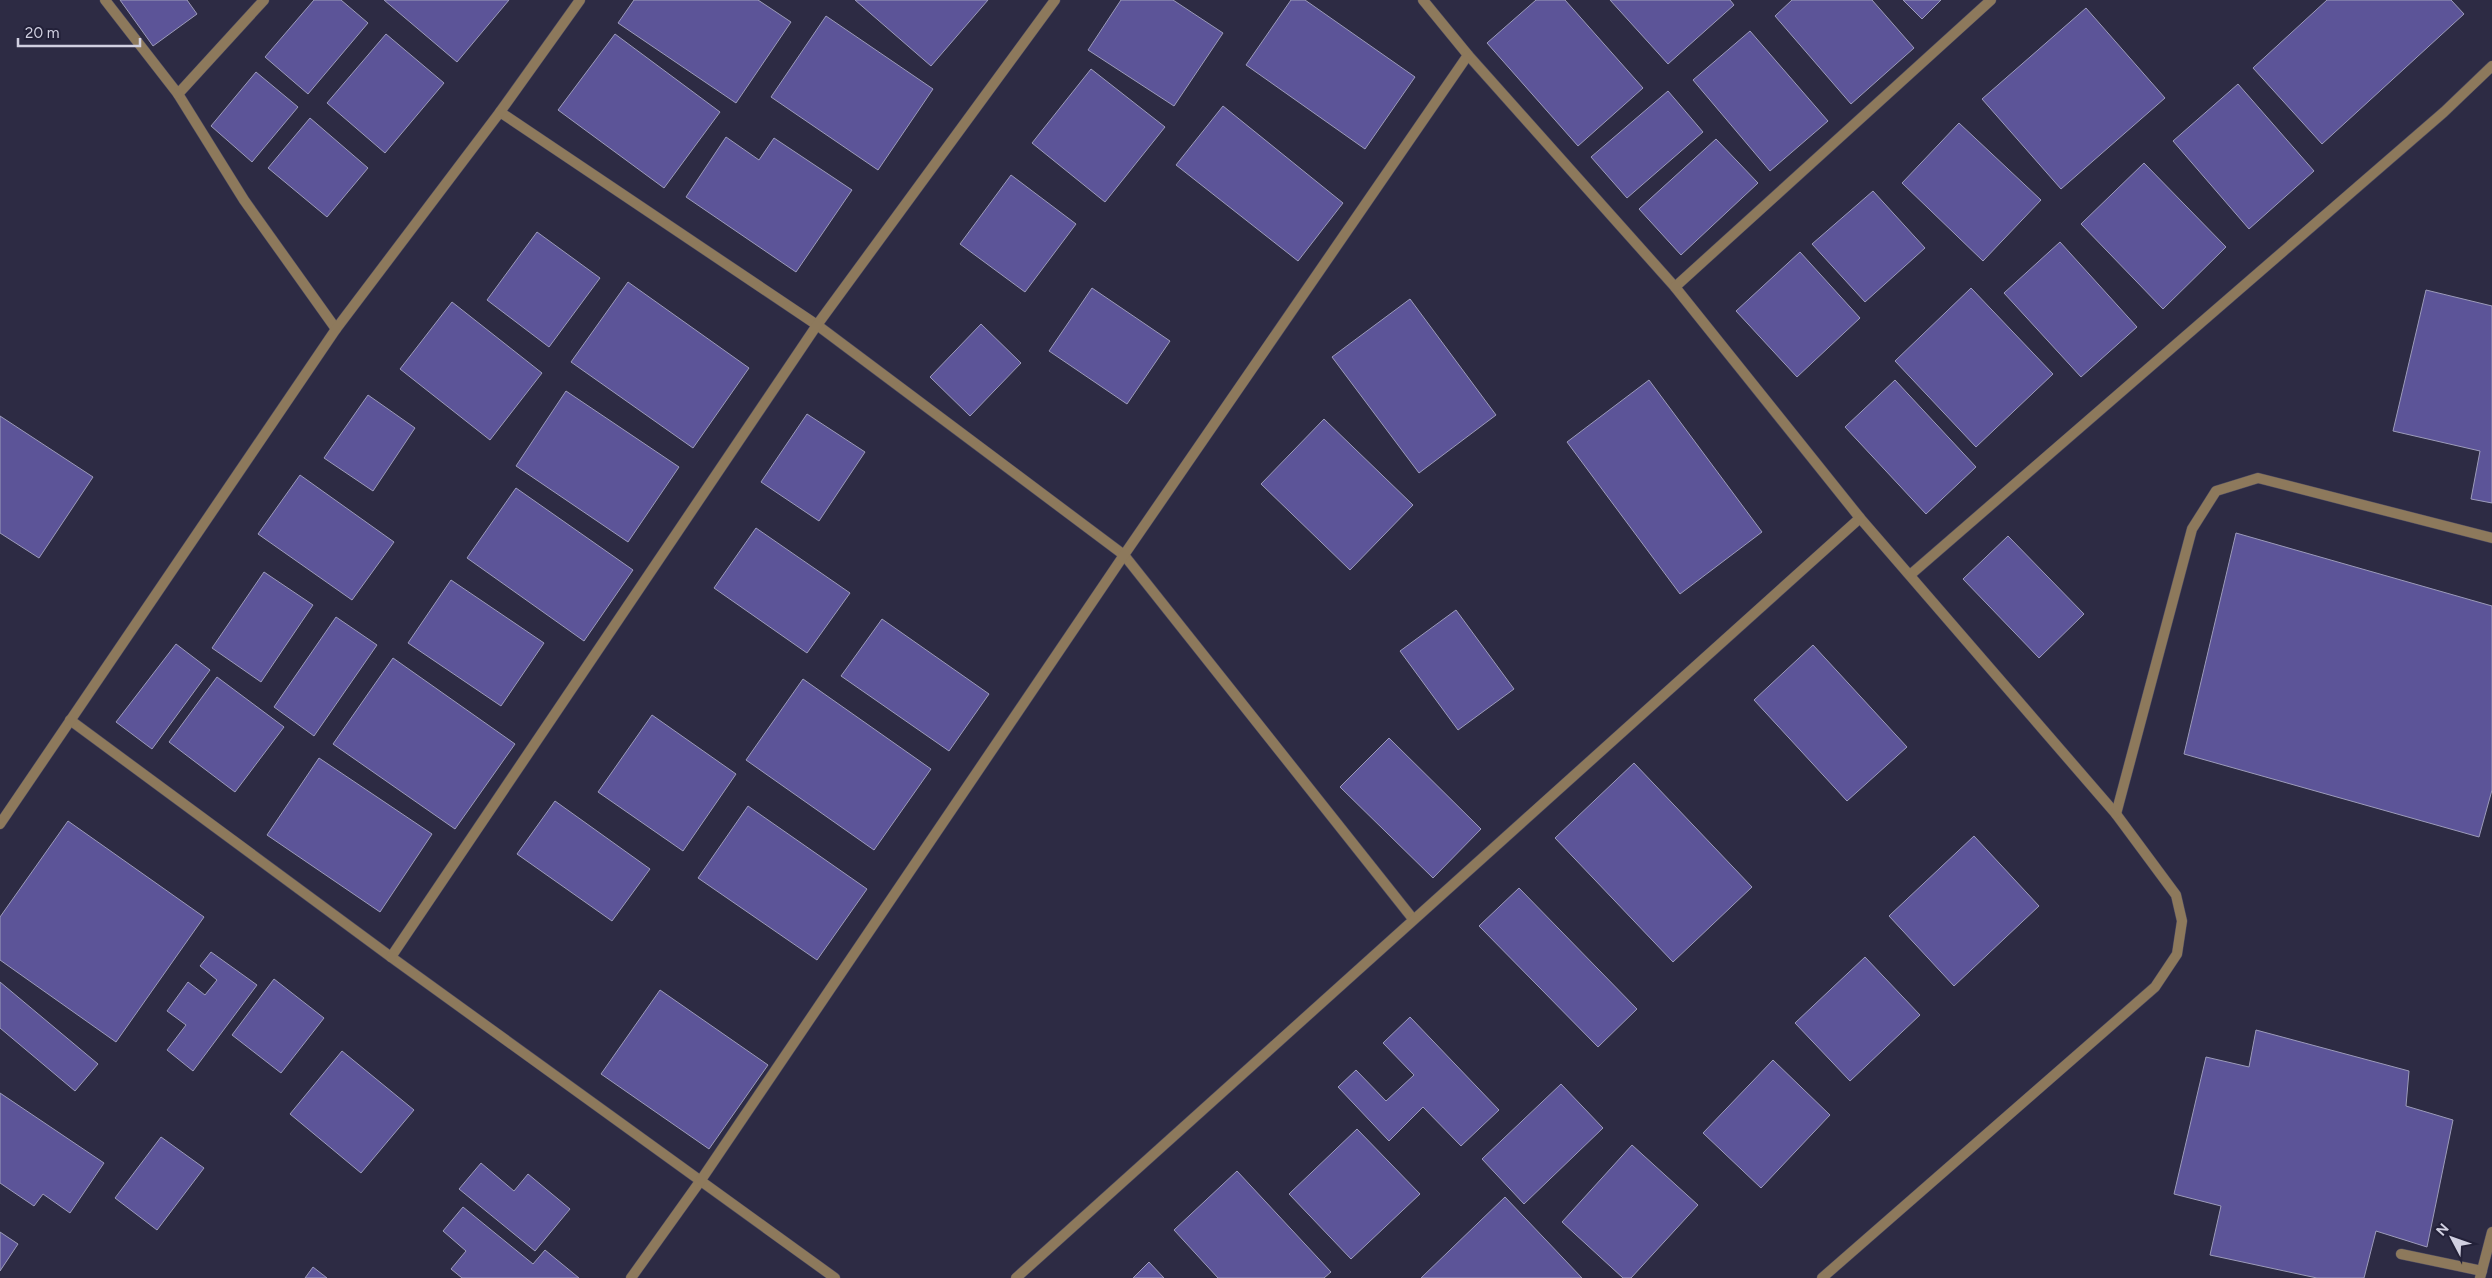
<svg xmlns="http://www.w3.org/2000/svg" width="2492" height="1278" font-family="Figtree,sans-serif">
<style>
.building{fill:#5c5498;stroke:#9c9bba}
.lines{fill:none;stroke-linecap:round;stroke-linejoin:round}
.street-casing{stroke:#4b4960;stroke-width:11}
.street{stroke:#8d795c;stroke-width:10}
</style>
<rect width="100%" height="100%" fill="#2d2b44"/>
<g class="building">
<polygon points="120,0 187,0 197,14 153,46"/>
<polygon points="314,0 341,0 368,23 308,94 265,57"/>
<polygon points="384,0 509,0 457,62"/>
<polygon points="634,0 758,0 791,22 736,103 618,23"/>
<polygon points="855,0 988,0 931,66"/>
<polygon points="1121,0 1173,0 1223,33 1174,106 1088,50"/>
<polygon points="1291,0 1305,0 1415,77 1365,149 1246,65"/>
<polygon points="1536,0 1565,0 1643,88 1578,146 1487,43"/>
<polygon points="1610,0 1730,0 1734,5 1668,64"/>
<polygon points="1792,0 1872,0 1914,48 1851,104 1775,16"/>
<polygon points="1903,0 1941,0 1922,19"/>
<polygon points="2327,0 2451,0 2464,14 2322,144 2253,68"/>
<polygon points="2086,8 2165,98 2061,189 1982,99"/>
<polygon points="826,16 933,89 878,170 771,97"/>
<polygon points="1750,31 1828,121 1770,171 1693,80"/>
<polygon points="386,34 444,83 385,153 327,103"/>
<polygon points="615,34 720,112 664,188 558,110"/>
<polygon points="1091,69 1165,127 1105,202 1032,143"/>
<polygon points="256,72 298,107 252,162 211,126"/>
<polygon points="2238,84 2314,171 2249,229 2173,141"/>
<polygon points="1668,91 1703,132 1627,198 1591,157"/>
<polygon points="1223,106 1343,203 1298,261 1176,165"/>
<polygon points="310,118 368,168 327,217 268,168"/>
<polygon points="1959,123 2041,200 1983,261 1902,183"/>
<polygon points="726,137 759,160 774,138 852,190 796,272 686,197"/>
<polygon points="1716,139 1758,183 1681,255 1639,209"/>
<polygon points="2144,163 2226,247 2163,309 2081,224"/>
<polygon points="1011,175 1076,224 1025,292 960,244"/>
<polygon points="1873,191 1925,248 1865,302 1812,244"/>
<polygon points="537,232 600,278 549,347 487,300"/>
<polygon points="2060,242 2137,327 2081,377 2004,293"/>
<polygon points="1800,252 1860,318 1797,377 1736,311"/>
<polygon points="628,282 749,368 693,448 571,362"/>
<polygon points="1092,288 1170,341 1127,404 1049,351"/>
<polygon points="1971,288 2053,374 1976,447 1895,361"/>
<polygon points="2426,290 2492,306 2492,503 2471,499 2480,451 2393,431"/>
<polygon points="1410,299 1496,415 1419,473 1332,357"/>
<polygon points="452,302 542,373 490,440 400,369"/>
<polygon points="981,324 1021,363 970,416 930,377"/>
<polygon points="1649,380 1762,532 1680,594 1567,442"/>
<polygon points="1895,380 1976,467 1926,514 1845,427"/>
<polygon points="566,391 679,467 628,542 516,466"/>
<polygon points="368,395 415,428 373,491 324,458"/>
<polygon points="807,414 865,452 819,521 761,482"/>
<polygon points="0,416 93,477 39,558 0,533"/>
<polygon points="1324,419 1413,505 1350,570 1261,484"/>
<polygon points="300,475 394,542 352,600 258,534"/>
<polygon points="516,488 633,570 584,641 467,558"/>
<polygon points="756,528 850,593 807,653 714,588"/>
<polygon points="2236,533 2492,606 2492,790 2479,837 2184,754"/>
<polygon points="2008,536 2084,614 2039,658 1963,579"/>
<polygon points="264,572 313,605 261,682 212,648"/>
<polygon points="451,580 544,643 501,706 408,643"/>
<polygon points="1456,610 1514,689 1458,730 1400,651"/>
<polygon points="336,617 377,645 314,736 274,707"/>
<polygon points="882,619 989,694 949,751 841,676"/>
<polygon points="176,644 210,670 152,749 116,722"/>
<polygon points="1813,645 1907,747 1847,801 1754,700"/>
<polygon points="393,658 515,744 455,829 333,744"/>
<polygon points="217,677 284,727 235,792 169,742"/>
<polygon points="803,679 931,769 874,850 746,760"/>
<polygon points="652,715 736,774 683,851 598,792"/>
<polygon points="1389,738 1481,829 1433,878 1340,787"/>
<polygon points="319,758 432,834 380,912 267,835"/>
<polygon points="1634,763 1752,887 1673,962 1555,838"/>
<polygon points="555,801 650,869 612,921 517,854"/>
<polygon points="748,806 867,889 817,960 698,878"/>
<polygon points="68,821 204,917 116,1042 0,960 0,917"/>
<polygon points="1974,836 2039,906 1954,986 1889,916"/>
<polygon points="1519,888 1637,1009 1598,1047 1479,926"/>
<polygon points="211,952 257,985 193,1071 167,1050 186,1025 167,1011 188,982 205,995 217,980 200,966"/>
<polygon points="1865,957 1920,1015 1850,1081 1795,1023"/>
<polygon points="274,979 324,1018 281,1073 232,1035"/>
<polygon points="0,982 98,1064 75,1091 0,1028"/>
<polygon points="660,990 768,1065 709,1149 601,1074"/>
<polygon points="1410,1017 1499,1110 1461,1146 1423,1107 1389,1141 1338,1087 1356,1070 1386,1101 1414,1075 1383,1043"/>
<polygon points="2256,1030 2409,1071 2406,1106 2453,1120 2427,1247 2376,1231 2364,1278 2317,1278 2210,1255 2221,1206 2174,1194 2206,1057 2249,1067"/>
<polygon points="342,1051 414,1110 361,1173 290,1114"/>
<polygon points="1773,1060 1830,1115 1761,1188 1703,1133"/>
<polygon points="1561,1084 1603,1128 1524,1204 1482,1159"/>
<polygon points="0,1093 104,1163 70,1213 43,1194 34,1206 0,1183"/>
<polygon points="1357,1129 1420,1194 1351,1259 1289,1194"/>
<polygon points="161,1137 204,1168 157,1230 115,1198"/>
<polygon points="1632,1145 1698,1205 1631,1278 1623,1278 1562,1222"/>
<polygon points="481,1163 514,1191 528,1174 570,1209 535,1251 459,1189"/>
<polygon points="1237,1171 1331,1272 1324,1278 1218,1278 1174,1230"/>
<polygon points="1505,1197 1582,1278 1421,1278"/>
<polygon points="463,1207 533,1264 545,1250 579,1278 462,1278 451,1269 466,1251 443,1231"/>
<polygon points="0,1232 18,1244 0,1271"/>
<polygon points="1149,1262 1164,1278 1133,1278"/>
<polygon points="313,1267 327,1278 305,1278"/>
</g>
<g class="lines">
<g class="street-casing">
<g id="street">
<polyline points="105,0 178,94 244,200 336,329"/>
<polyline points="1423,0 1468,55 1675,287 1860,518 2116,814 2176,895 2182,921 2177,954 2155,987 1822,1278"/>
<polyline points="178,94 264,0"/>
<polyline points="500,112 817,325 1124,555 1413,919"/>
<polyline points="1675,287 1991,0"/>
<polyline points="1910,575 2444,112 2492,66"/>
<polyline points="70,720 391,957 835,1278"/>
<polyline points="2116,814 2192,529 2216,491 2258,478 2492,538"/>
<polyline points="0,824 336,329 500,112 580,0"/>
<polyline points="391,957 817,325 1055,0"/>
<polyline points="2401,1254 2482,1271"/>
<polyline points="631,1278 701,1180 1124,555 1468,55"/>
<polyline points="1016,1278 1860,518"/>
<polyline points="2480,1278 2492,1232"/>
</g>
</g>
<use href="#street" class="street"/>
</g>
<g transform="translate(2452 1238) rotate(311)" stroke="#232139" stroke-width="4" paint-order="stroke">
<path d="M0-4L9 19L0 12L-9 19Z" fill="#d1d0e1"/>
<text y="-8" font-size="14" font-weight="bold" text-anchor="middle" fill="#d1d0e1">N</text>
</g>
<path d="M18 38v8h122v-8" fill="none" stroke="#d1d0e1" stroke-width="2.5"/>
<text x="25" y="38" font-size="15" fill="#d1d0e1" stroke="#232139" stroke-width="4" paint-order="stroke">20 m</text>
</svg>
